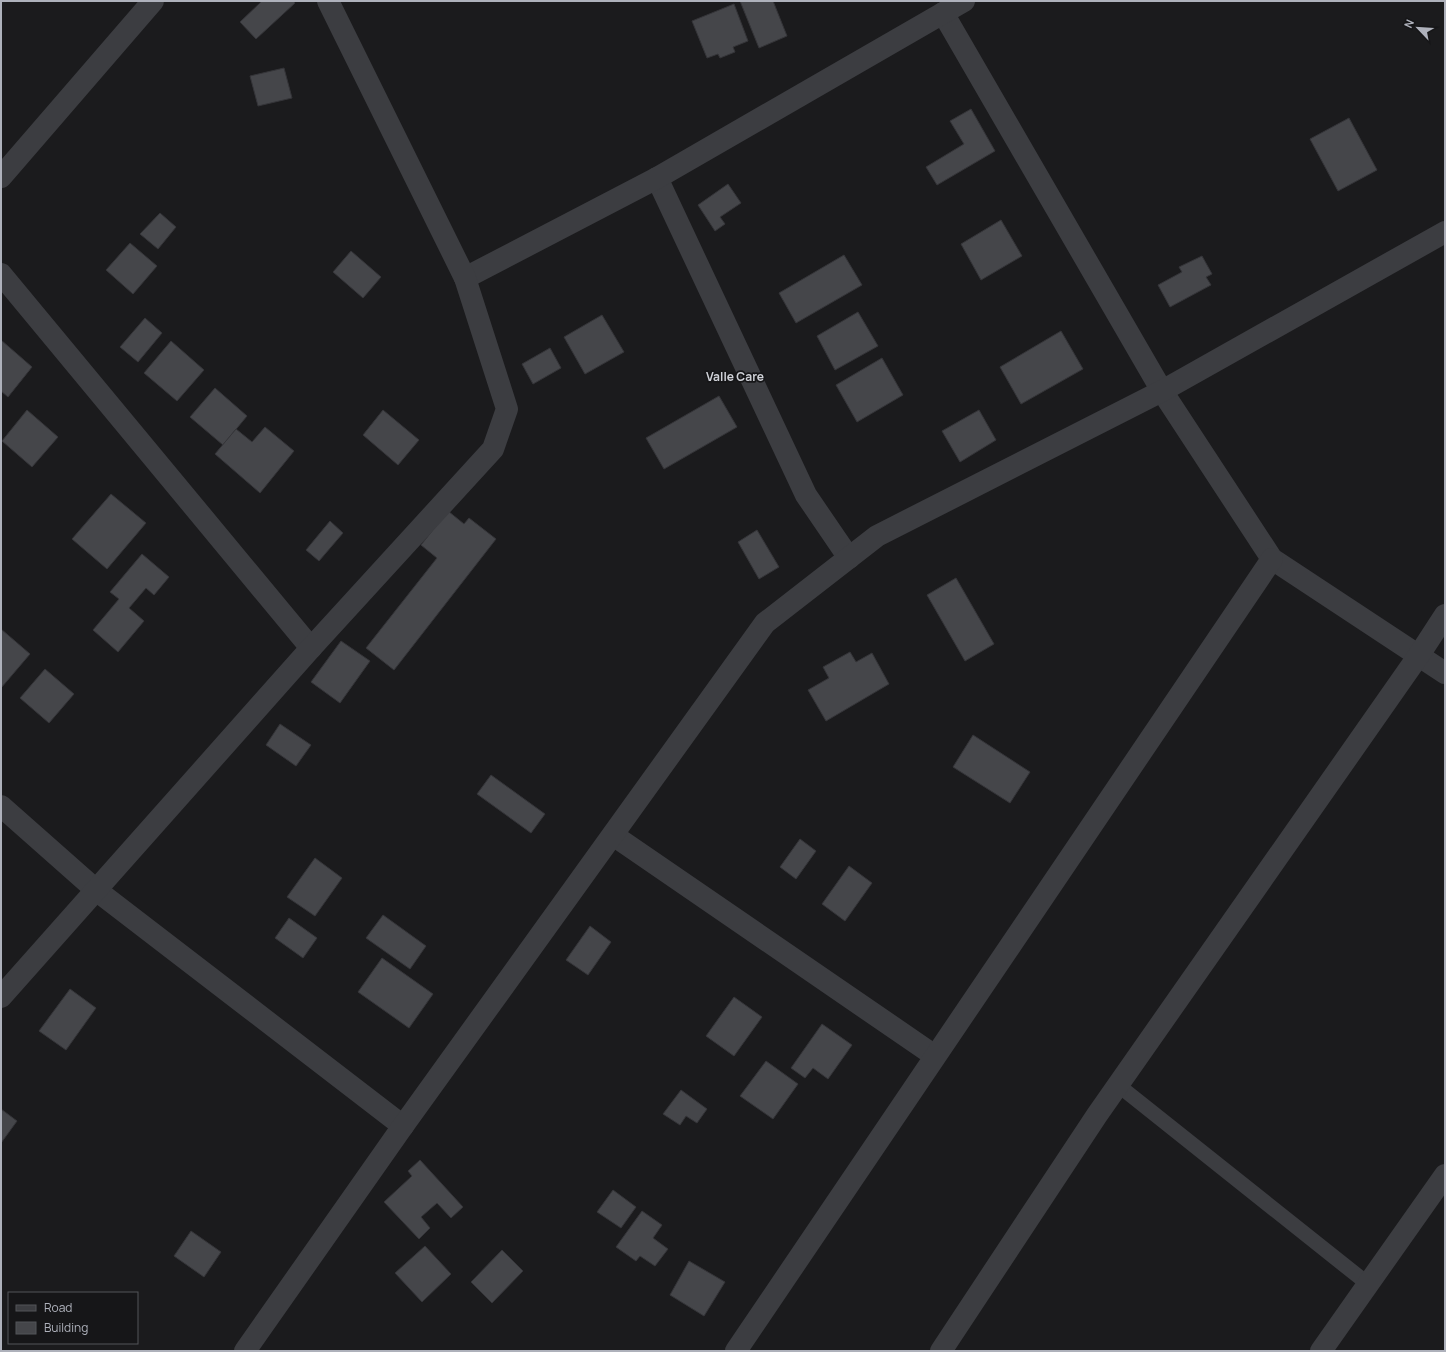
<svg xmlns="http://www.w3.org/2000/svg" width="1446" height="1352" font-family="Manrope,sans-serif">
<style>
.building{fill:#45464a;stroke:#353539}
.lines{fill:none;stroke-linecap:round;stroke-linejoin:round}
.lane{stroke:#3c3d41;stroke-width:15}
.street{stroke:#3c3d41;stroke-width:22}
.labels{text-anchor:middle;stroke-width:3.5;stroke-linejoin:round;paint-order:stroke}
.neighbourhood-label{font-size:12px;font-weight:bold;fill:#cfd1d7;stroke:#161618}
</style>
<rect width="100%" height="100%" fill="#1b1b1d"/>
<g class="building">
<polygon points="262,1 293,1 295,3 256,39 240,22"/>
<polygon points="740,1 773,1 787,36 759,48"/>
<polygon points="734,4 748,41 733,47 735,52 720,58 718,54 707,58 692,21"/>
<polygon points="284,68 292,98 258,106 250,76"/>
<polygon points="971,109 995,151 937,185 926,167 964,144 950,121"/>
<polygon points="1349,118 1377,170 1338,191 1310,139"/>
<polygon points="728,184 741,203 720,217 725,224 715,231 698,205"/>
<polygon points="160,213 176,227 158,249 140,234"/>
<polygon points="1001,220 1022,256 981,280 961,244"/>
<polygon points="130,243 157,266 133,294 106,270"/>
<polygon points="351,251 381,277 363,298 333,272"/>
<polygon points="844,255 862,285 796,323 779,293"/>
<polygon points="1202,256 1212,274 1206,277 1211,285 1170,307 1158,285 1182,272 1179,267"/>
<polygon points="858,312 878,346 835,370 817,336"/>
<polygon points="602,315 624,352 585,374 564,337"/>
<polygon points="145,318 162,333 138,362 120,347"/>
<polygon points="1061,331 1083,369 1021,404 1000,367"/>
<polygon points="1,340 32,367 8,397 1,391"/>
<polygon points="171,341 204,370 177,401 144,373"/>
<polygon points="550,348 561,368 533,384 522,364"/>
<polygon points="882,358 903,395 857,422 836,385"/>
<polygon points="215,388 247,416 223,445 190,417"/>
<polygon points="719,396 737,427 664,469 646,438"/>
<polygon points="27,410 58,437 32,467 2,441"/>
<polygon points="383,410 419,440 398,465 363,435"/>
<polygon points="979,410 996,440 960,462 942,431"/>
<polygon points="265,427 294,451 260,493 215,454 236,429 252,442"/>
<polygon points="111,494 146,523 107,569 72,539"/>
<polygon points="448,511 464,524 469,518 496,539 394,670 366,648 437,558 421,545"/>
<polygon points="330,521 343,533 319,561 306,550"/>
<polygon points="757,530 779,567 759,579 738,542"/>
<polygon points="142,554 169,577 154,595 146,588 129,608 144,621 118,652 93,630 119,599 110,592"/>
<polygon points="956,578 994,644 965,661 927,595"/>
<polygon points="1,629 30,654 1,688"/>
<polygon points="341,641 370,661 340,703 311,682"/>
<polygon points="850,652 856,662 872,653 889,684 826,721 808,690 829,678 823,667"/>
<polygon points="45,669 74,694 49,723 20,698"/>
<polygon points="280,724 311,745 296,766 266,745"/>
<polygon points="973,735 1030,772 1010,803 953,767"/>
<polygon points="491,775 545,814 531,833 477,794"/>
<polygon points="800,839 816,851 796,879 780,867"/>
<polygon points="315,858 342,878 315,916 287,897"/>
<polygon points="849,866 872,883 845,921 822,904"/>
<polygon points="383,915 426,946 410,969 366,938"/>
<polygon points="289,918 317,938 303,958 275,938"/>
<polygon points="590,926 611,942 588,975 566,960"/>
<polygon points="382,958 433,994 409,1028 358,992"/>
<polygon points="70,989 96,1008 66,1050 39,1031"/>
<polygon points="734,997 762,1017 734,1056 706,1036"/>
<polygon points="822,1024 852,1045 828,1079 813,1068 805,1078 791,1068"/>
<polygon points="766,1061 798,1084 773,1119 740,1096"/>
<polygon points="681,1090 707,1109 697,1123 686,1116 680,1125 663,1114"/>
<polygon points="1,1109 17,1121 1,1143"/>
<polygon points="420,1160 463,1207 451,1218 437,1203 421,1217 430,1228 419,1239 384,1202 412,1176 408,1171"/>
<polygon points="613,1190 636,1207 621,1228 597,1212"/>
<polygon points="642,1211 662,1225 653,1238 668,1249 655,1266 640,1256 636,1261 616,1247"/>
<polygon points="191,1231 221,1252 204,1277 174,1256"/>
<polygon points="425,1246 451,1274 422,1302 395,1273"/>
<polygon points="502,1250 523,1271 492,1303 471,1282"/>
<polygon points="689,1261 725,1282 704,1316 670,1295"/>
</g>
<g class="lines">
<polyline class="lane" points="1118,1085 1368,1284"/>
<g class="street">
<polyline points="943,13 1162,391 1272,559 1445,673"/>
<polyline points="1,177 153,1"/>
<polyline points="657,178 806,495 849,558"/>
<polyline points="1,274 311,648"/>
<polyline points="465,278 657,178 964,1"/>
<polyline points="1,806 96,890 403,1126"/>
<polyline points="613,835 935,1056"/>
<polyline points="1,997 311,648 493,449 507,409 465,278 328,1"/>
<polyline points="245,1351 403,1126 765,623 877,536 1162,391 1445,232"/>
<polyline points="736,1351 1272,559"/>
<polyline points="941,1351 1097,1115 1419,655 1445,615"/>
<polyline points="1321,1351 1445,1175"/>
</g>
</g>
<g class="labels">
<g class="neighbourhood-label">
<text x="735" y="381">Valle Care</text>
</g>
</g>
<rect width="1446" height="1352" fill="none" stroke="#aeb1bb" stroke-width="4"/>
<rect x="8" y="1292" width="130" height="52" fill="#161618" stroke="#535459"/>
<rect x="16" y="1305" width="20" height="6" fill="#3c3d41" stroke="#535459"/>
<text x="44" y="1312" font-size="12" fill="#aeb1bb">Road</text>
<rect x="16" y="1322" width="20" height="12" fill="#45464a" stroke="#535459"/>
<text x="44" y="1332" font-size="12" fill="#aeb1bb">Building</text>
<g transform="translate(1418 28) rotate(295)" stroke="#161618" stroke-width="3" paint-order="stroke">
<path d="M0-3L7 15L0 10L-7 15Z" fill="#aeb1bb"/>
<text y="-6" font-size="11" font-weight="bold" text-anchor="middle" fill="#aeb1bb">N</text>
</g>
</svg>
